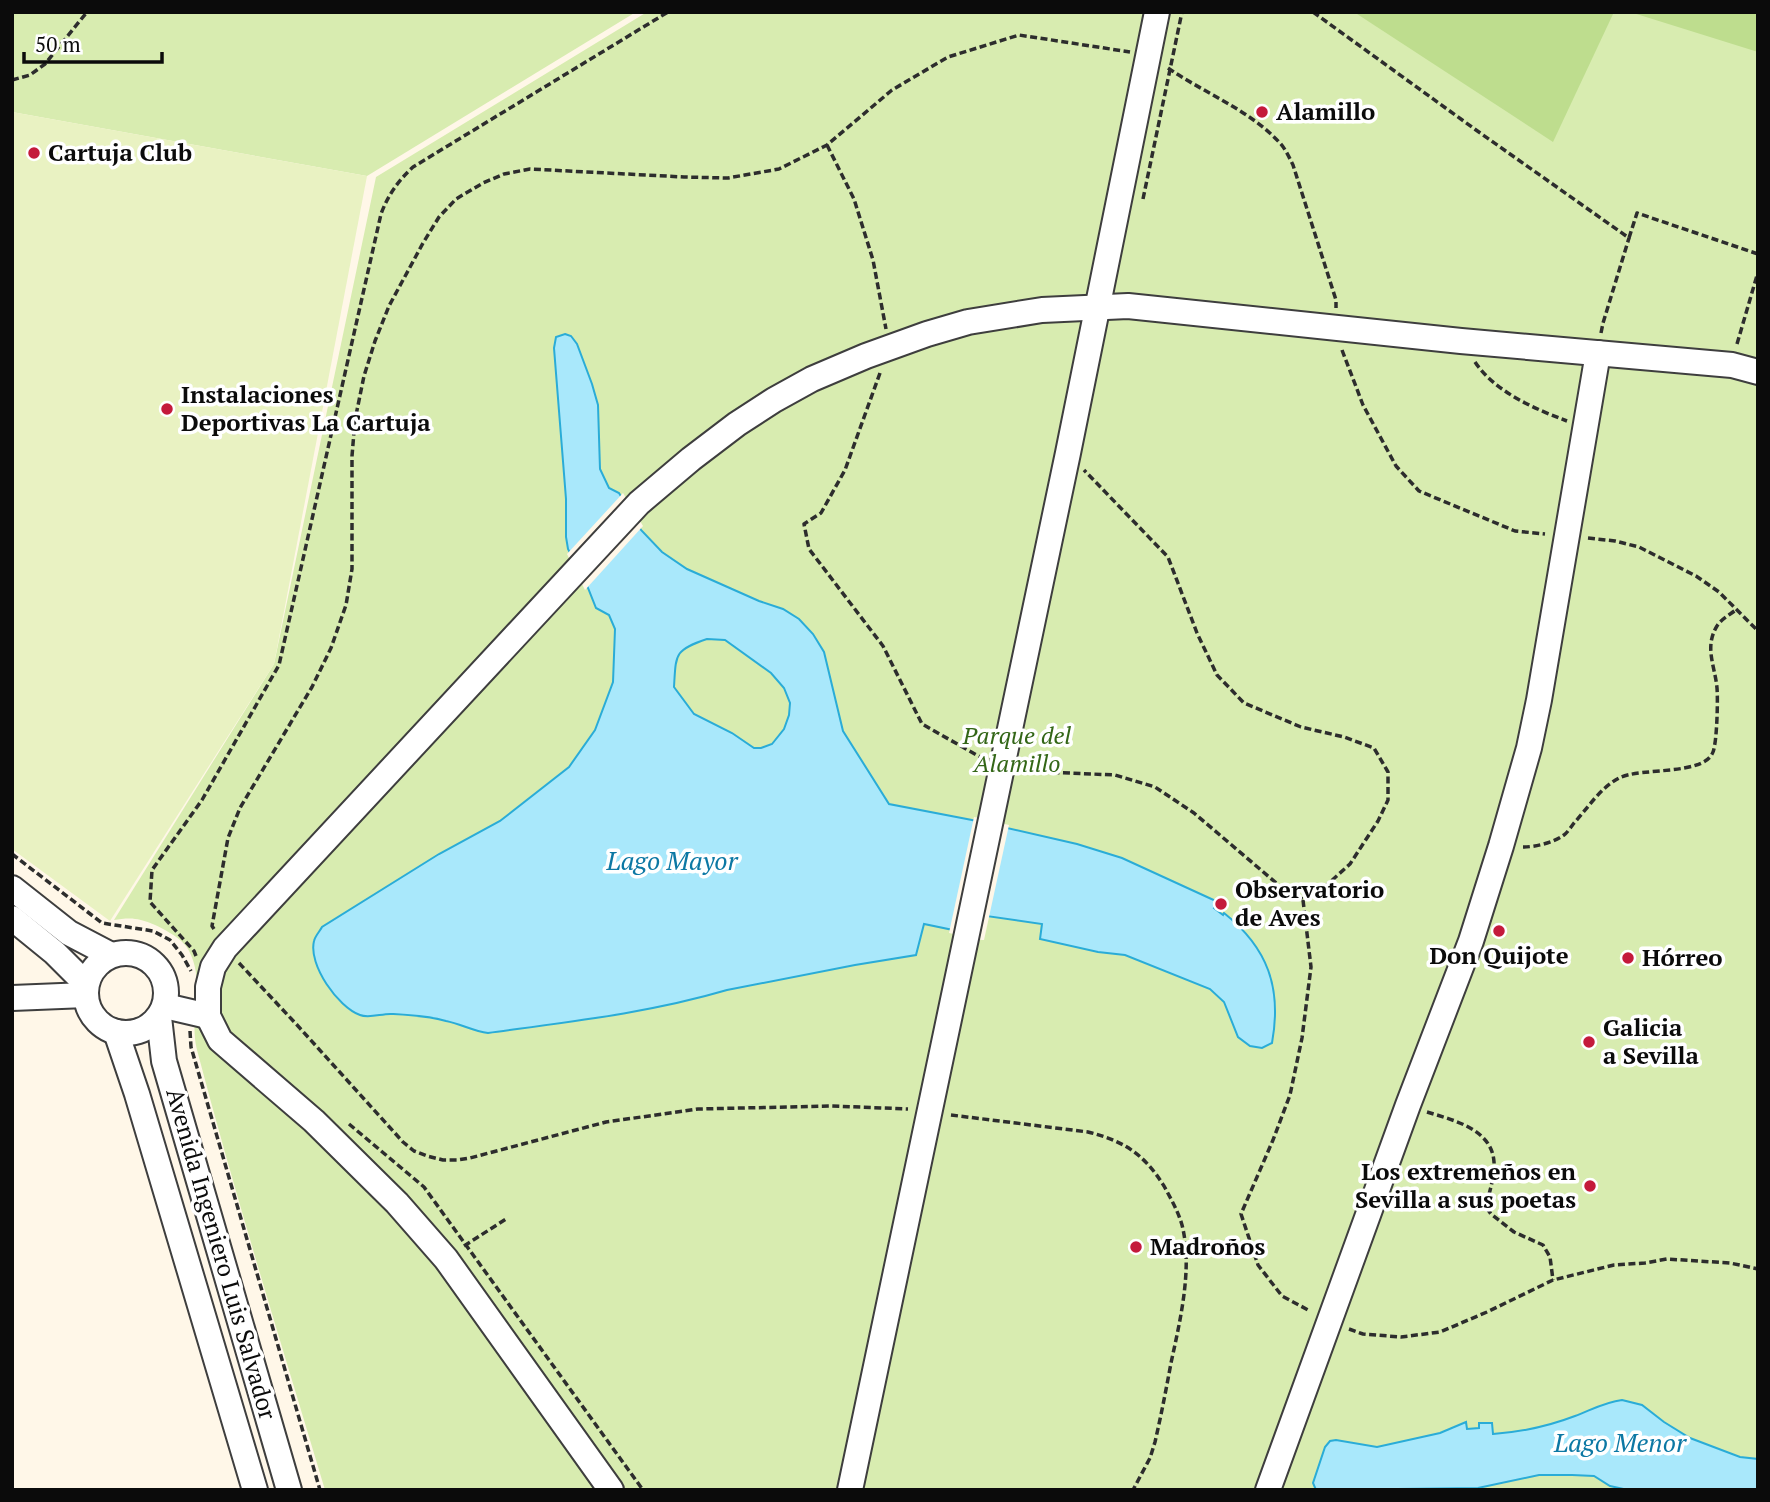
<svg xmlns="http://www.w3.org/2000/svg" width="1770" height="1502" font-family="'PT Serif',serif">
<style>
.green{fill:#d8ecb0}
.forest{fill:#bedd8e}
.pitch{fill:#e9f2c2}
.water{fill:#a9e8fb;stroke:#2aacd7;stroke-width:2;fill-rule:evenodd}
.pier{fill:#fff7e8}
.lines{fill:none;stroke-linecap:round;stroke-linejoin:round}
.minor-casing{stroke:#3e3e3e;stroke-width:28}
.path{stroke:#2d2d2d;stroke-width:3.5;stroke-dasharray:7 3.5;stroke-linecap:butt}
.minor{stroke:#fff;stroke-width:24}
.poi-dot{fill:#c41a3b;stroke:#fff;stroke-width:2.5}
.labels{text-anchor:middle;stroke-width:7;stroke-linejoin:round;paint-order:stroke}
.poi-label{font-size:24px;font-weight:bold;fill:#0b0b0b;stroke:#fff;text-anchor:start}
.park-label{font-size:24px;font-style:italic;fill:#336617;stroke:#fff}
.street-label{font-size:24px;fill:#0b0b0b;stroke:#fff}
.water-label{font-size:26px;font-style:italic;fill:#0c78a4;stroke:#fff}
</style>
<rect width="100%" height="100%" fill="#fff7e8"/>
<g class="green">
<polygon points="12,12 636,12 367,176 12,112"/>
<path d="M647,12H1758V1490H325C281,1343 236,1198 197,1050C188,1015 208,979 186,946C178,935 149,920 135,919C129,918 121,919 114,920L274,664L376,177Z"/>
</g>
<g class="forest">
<polygon points="1354,12 1614,12 1553,142"/>
<polygon points="1630,12 1758,12 1758,52"/>
</g>
<polygon class="pitch" points="12,112 367,176 274,664 110,921 12,849"/>
<g class="water">
<path d="M565,334L571,336L577,344L592,384L598,405L600,469L609,488L619,493L641,530L662,552L687,569L759,601L783,609L799,619L813,634L824,652L843,731L889,804L972,820L1077,844L1122,858L1218,902L1214,908L1223,915L1224,913C1268,948 1282,988 1272,1043L1262,1048L1250,1046L1238,1037L1224,1002L1210,989L1125,955L1098,952L1040,939L1042,924L987,916L982,936L924,924L916,955L855,965L727,990C649,1013 568,1022 488,1033C473,1031 461,1024 446,1021C430,1016 410,1015 392,1014C383,1013 369,1019 360,1015C338,1007 308,965 314,941C315,936 320,931 322,927L439,854L500,821L569,767L595,730L613,682L615,629L609,615L596,608L588,588L568,549L566,537V499L554,348L556,337ZM707,639L725,640L771,673L784,688L790,703L789,715L784,729L772,744L761,748H754L732,733L694,714L674,687C676,654 674,650 707,639Z"/>
<path d="M1622,1400L1642,1405L1664,1422L1690,1438L1740,1457L1758,1459V1490H1628L1610,1486L1594,1476L1572,1475H1539L1478,1488L1316,1490L1313,1483L1325,1447L1330,1441L1336,1440L1377,1447L1440,1433L1466,1422L1467,1429L1479,1428V1423H1492L1493,1434C1521,1432 1549,1426 1575,1416C1591,1410 1605,1402 1622,1400Z"/>
</g>
<g class="pier">
<polygon points="623,493 643,526 585,590 567,554"/>
<polygon points="974,817 1009,825 984,940 982,940 949,933"/>
</g>
<g class="lines">
<g class="minor-casing">
<g id="minor">
<polyline points="12,888 69,933 111,955"/>
<polyline points="12,918 55,953 86,984"/>
<circle cx="126" cy="993" r="40"/>
<polyline points="12,998 86,995"/>
<polyline points="165,1006 208,1016"/>
<polyline points="159,1017 164,1061 289,1490"/>
<polyline points="116,1032 137,1094 255,1490"/>
<polyline points="611,1490 446,1259 397,1203 314,1121 220,1040 208,1016 208,987 213,967 225,948 639,503 691,459 737,424 774,400 812,379 866,356 927,334 968,322 1042,310 1128,306 1461,341 1732,365 1758,372"/>
<polyline points="850,1490 1068,453 1157,12"/>
<polyline points="1268,1490 1408,1105 1471,941 1501,846 1529,748 1539,700 1598,353"/>
</g>
</g>
<g class="path">
<polyline points="1313,12 1476,130 1629,238 1637,213 1758,254"/>
<path d="M1168,68C1204,93 1248,109 1279,142C1285,148 1289,157 1293,165L1336,300V308"/>
<polyline points="12,80 30,75 45,64 87,12"/>
<polyline points="827,145 854,199 873,260 886,329"/>
<polyline points="1143,199 1182,12"/>
<polyline points="1601,333 1603,323 1629,238"/>
<polyline points="1737,344 1758,272"/>
<polyline points="1342,350 1363,405 1396,466 1419,491 1515,531 1545,534"/>
<path d="M1475,362C1495,392 1535,409 1567,421"/>
<polyline points="880,373 845,470 821,513 804,524 809,549 883,646 922,724 982,758"/>
<polyline points="1588,538 1615,541 1639,547 1696,576 1719,592 1758,631"/>
<polyline points="1021,771 1115,775 1155,787 1194,813 1288,893 1303,899 1319,892 1350,864 1378,821 1388,800 1388,772 1374,748 1344,737 1301,727 1244,703 1217,675 1197,633 1168,557 1084,470"/>
<path d="M1523,847C1535,847 1553,843 1564,835C1567,833 1571,827 1574,823C1588,808 1600,788 1619,778C1641,767 1704,776 1713,752C1717,742 1718,700 1717,688C1715,666 1704,647 1717,626C1721,619 1731,614 1737,609"/>
<polyline points="12,854 102,923 153,931 170,940 182,955 191,971"/>
<polyline points="1303,900 1311,967 1302,1038 1290,1095 1273,1140 1241,1214 1258,1265 1282,1296 1310,1311"/>
<polyline points="214,929 212,926 228,838 240,808 312,687 331,648 346,605 352,569 352,456 355,420 364,376 375,341 389,306 423,243 439,217 456,199 483,183 504,174 530,169 684,177 728,178 779,169 827,145 892,90 948,57 1019,35 1130,52"/>
<path d="M196,956L194,951L150,902L152,870L202,800L279,665L381,214C388,195 398,181 413,167L668,12"/>
<polyline points="239,963 298,1026 403,1142 414,1151 427,1156 443,1160 457,1160 470,1158 606,1122 698,1109 832,1106 908,1109"/>
<polyline points="190,1031 191,1047 320,1490"/>
<path d="M1427,1112C1453,1120 1492,1129 1494,1162C1495,1177 1489,1192 1486,1207L1491,1214L1514,1232L1543,1245L1550,1257L1553,1280"/>
<path d="M951,1115L1088,1132C1124,1141 1144,1154 1164,1186C1171,1199 1178,1211 1182,1225C1193,1268 1180,1321 1171,1363C1166,1390 1161,1416 1155,1442L1150,1458L1133,1490"/>
<polyline points="349,1124 424,1187 643,1490"/>
<polyline points="1758,1171 1758,1174"/>
<polyline points="464,1246 506,1219"/>
<polyline points="1349,1329 1363,1334 1401,1337 1440,1332 1487,1312 1553,1280 1614,1265 1645,1263 1667,1259 1730,1263 1758,1269"/>
</g>
<use href="#minor" class="minor"/>
</g>
<g class="poi-dot">
<circle cx="1262" cy="112" r="7"/>
<circle cx="34" cy="153" r="7"/>
<circle cx="167" cy="409" r="7"/>
<circle cx="1221" cy="904" r="7"/>
<circle cx="1499" cy="931" r="7"/>
<circle cx="1628" cy="958" r="7"/>
<circle cx="1589" cy="1042" r="7"/>
<circle cx="1590" cy="1186" r="7"/>
<circle cx="1136" cy="1247" r="7"/>
</g>
<g class="labels">
<g class="poi-label">
<text x="1276" y="120">Alamillo</text>
<text x="48" y="161">Cartuja Club</text>
<text x="181" y="403">Instalaciones<tspan x="181" dy="28">Deportivas La Cartuja</tspan></text>
<text x="1235" y="898">Observatorio<tspan x="1235" dy="28">de Aves</tspan></text>
<text x="1499" y="964" text-anchor="middle">Don Quijote</text>
<text x="1642" y="966">Hórreo</text>
<text x="1603" y="1036">Galicia<tspan x="1603" dy="28">a Sevilla</tspan></text>
<text x="1576" y="1180" text-anchor="end">Los extremeños en<tspan x="1576" dy="28">Sevilla a sus poetas</tspan></text>
<text x="1150" y="1255">Madroños</text>
</g>
<g class="park-label">
<text x="1017" y="744">Parque del<tspan x="1017" dy="28">Alamillo</tspan></text>
</g>
<g class="street-label">
<text transform="translate(221 1254) rotate(74)" y="8">Avenida Ingeniero Luis Salvador</text>
</g>
<g class="water-label">
<text x="672" y="870">Lago Mayor</text>
<text x="1620" y="1452">Lago Menor</text>
</g>
</g>
<rect width="1770" height="1502" fill="none" stroke="#0b0b0b" stroke-width="28"/>
<path d="M24 52v10h138v-10" fill="none" stroke="#0b0b0b" stroke-width="3.5"/>
<text x="35" y="52" font-size="21" fill="#0b0b0b" stroke="#ffffff" stroke-width="5" paint-order="stroke">50 m</text>
</svg>
